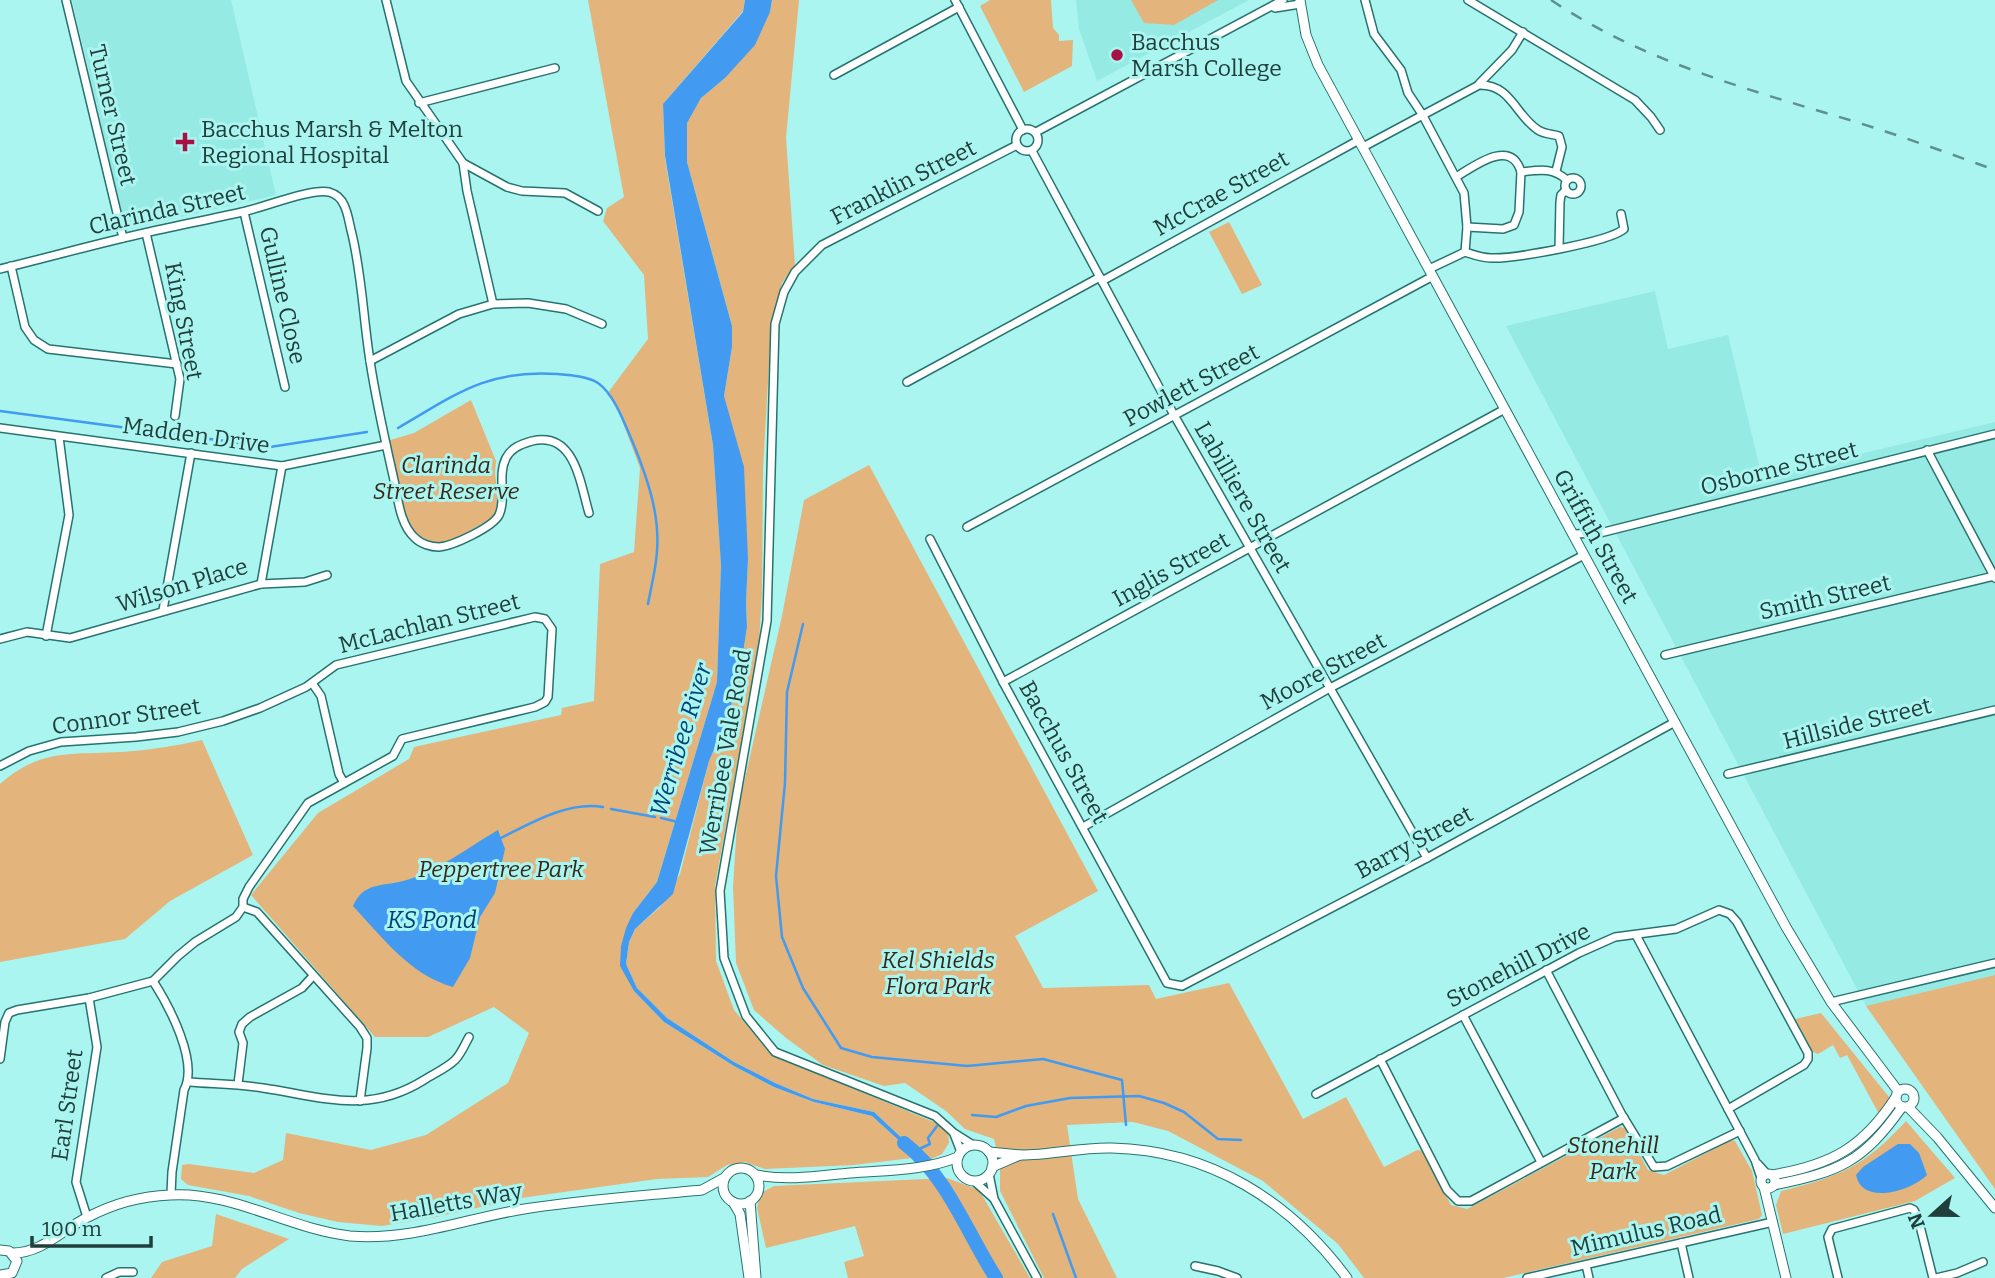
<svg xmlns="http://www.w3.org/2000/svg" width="1995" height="1278" font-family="Bitter,serif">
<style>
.built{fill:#96eae4}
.green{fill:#e3b47b}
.water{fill:#429bf0}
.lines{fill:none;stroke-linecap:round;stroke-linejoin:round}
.stream{stroke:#429bf0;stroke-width:2.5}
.river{stroke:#429bf0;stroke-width:14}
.minor-casing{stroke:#27736f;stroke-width:10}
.tertiary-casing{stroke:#27736f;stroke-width:11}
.minor{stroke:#fff;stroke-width:7}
.tertiary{stroke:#fff;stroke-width:9}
.rail{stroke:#5f908d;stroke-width:2.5;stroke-dasharray:12 12;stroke-linecap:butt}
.poi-dot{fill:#a81143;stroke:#abf5f0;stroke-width:2.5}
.labels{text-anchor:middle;stroke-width:6;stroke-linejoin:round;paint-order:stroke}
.poi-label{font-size:23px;fill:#203e3c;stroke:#abf5f0;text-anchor:start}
.street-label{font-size:23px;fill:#203e3c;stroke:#abf5f0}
.park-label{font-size:23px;font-style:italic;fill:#372817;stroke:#abf5f0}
.water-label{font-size:24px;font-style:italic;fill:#004278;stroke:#abf5f0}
</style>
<rect width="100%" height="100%" fill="#abf5f0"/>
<g class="built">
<polygon points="72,0 231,0 276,195 126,230"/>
<polygon points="1076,0 1249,0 1097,81 1079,29"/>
<polygon points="1655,291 1668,349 1728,335 1762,477 1995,422 1995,975 1866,1006 1506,326"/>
</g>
<g class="green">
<polygon points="588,0 745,0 743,11 663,104 665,159 713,445 721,565 717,682 657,882 633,913 621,946 634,991 664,1022 734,1066 774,1087 814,1102 872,1116 905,1146 921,1157 853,1165 765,1169 745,1162 727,1165 708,1177 657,1179 521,1198 436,1217 382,1226 338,1222 299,1213 249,1196 188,1185 181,1179 182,1165 189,1164 254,1173 283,1160 286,1133 371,1150 426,1135 508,1083 529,1033 494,1007 428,1037 375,1037 251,895 318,813 409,759 414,747 561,715 562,708 594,701 600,564 634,552 640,468 617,407 607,394 648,339 644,275 603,221 607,208 624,197"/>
<polygon points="772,0 799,0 786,138 795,265 782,283 771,328 763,469 762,593 759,644 715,886 716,961 734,1010 772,1055 934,1122 948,1131 949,1143 942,1154 931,1159 907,1143 874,1112 813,1099 775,1083 734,1062 667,1018 637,988 626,964 629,942 635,929 660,907 680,874 709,761 729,714 743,653 747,627 746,603 748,559 724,396 732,347 732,326 687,162 687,122 701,98 725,78 770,12"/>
<polygon points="990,0 1051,0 1053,28 1059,35 1059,41 1073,40 1072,66 1024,92 980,6"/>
<polygon points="1131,0 1218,0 1174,25 1144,23"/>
<polygon points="1229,222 1262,285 1242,294 1209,232"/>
<polygon points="471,400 496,461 495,473 498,498 495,513 490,519 461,536 438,544 420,537 408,525 387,441 414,433"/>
<polygon points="869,465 1098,891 1015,936 1043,988 1149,985 1156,999 1229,983 1303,1119 1346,1097 1384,1167 1417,1150 1422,1151 1451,1205 1467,1209 1620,1127 1625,1128 1648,1170 1664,1175 1731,1140 1735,1141 1752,1171 1762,1215 1759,1219 1503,1278 1364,1278 1338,1244 1263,1181 1168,1131 1133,1122 1067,1125 1078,1199 1117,1278 1044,1278 1000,1191 1000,1166 994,1139 965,1129 946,1111 905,1083 884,1086 823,1065 786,1038 754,1010 736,963 733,887 738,809 782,616 804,500"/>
<path d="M202,740L253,855L170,901L125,939L0,962V784C41,748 71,755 122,752C149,750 175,746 202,740Z"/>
<polygon points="1995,975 1995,1189 1866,1006"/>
<polygon points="1821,1013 1889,1097 1886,1105 1879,1114 1847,1055 1840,1058 1833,1045 1818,1054 1813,1052 1795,1019"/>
<path d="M1906,1121L1955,1178L1915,1201L1783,1234L1776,1205L1781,1191C1839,1177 1865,1166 1906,1121Z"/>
<polygon points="947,1178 979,1190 1030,1278 848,1278 844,1262 864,1256 855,1226 766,1248 757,1208 761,1193 774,1186"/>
<polygon points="216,1214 289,1239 242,1269 235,1278 151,1278 162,1262 212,1246"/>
</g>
<g class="water">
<polygon points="745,0 772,0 770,12 755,45 725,78 701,98 687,123 687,162 732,326 732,347 724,396 744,467 748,559 746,603 747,627 743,653 729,714 709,761 673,894 635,929 629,942 626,964 637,988 667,1018 734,1062 775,1083 813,1099 874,1112 907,1143 936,1162 933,1165 905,1146 872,1116 814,1102 774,1087 734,1066 664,1022 634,991 620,966 621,946 626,928 633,913 657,882 717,682 721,565 713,445 665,156 663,104 743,12"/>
<path d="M498,830L505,849L495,893L480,917L470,958L453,987C410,975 382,937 353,906C364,882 380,887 403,881C437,872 467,848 498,830Z"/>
<path d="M1898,1144H1910L1919,1153L1927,1175C1911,1191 1862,1206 1856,1175L1863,1167Z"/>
</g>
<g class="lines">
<g class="stream">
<polyline points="0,411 270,447 367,432"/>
<path d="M398,428C455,395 487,369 557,374C569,375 587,376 598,383C615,395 625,425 633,443C647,477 660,514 657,551C656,569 651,587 648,604"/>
<polyline points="803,624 787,692 785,783 776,876 782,937 803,988 841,1048 872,1057 967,1066 1043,1059 1122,1080 1126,1125"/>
<polyline points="611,809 655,817"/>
<polyline points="661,818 678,822"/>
<path d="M501,838C531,823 568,801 603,807"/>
<polyline points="972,1115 996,1117 1026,1106 1070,1098 1139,1096 1164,1103 1184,1112 1218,1139 1241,1140"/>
<polyline points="915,1151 930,1144 928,1138 937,1126"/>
<polyline points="1053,1214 1076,1278"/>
</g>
<path class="river" d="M904,1143C947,1176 967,1233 996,1278"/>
<g class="minor-casing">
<g id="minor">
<polyline points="66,0 123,238"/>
<polyline points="955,0 1023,130"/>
<polyline points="1365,0 1374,34 1401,70 1408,93 1422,114 1464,193 1467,227 1465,252"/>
<polyline points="1468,0 1635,100 1651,117 1660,130"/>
<polyline points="1275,8 1300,4"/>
<polyline points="834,75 959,7"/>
<polyline points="1479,84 1512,50 1523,32"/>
<polyline points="419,103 555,68"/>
<circle cx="1027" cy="140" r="11"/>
<polyline points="1036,132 1283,0"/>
<path d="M1363,147L1479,85C1511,84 1515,115 1538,130C1544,134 1552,134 1559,136L1562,147L1556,171"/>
<polyline points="1032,151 1174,415 1427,858"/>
<polyline points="463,163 507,187 522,191 565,193 598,211"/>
<path d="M1521,172C1540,170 1552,167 1567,180"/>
<path d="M1456,177C1473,167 1511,137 1521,172L1519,212L1514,225L1503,229L1467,227"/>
<circle cx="1573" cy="186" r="8"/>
<polyline points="244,212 285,387"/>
<polyline points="146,233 180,379 175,416"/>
<polyline points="1559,248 1560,202 1561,195 1566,190"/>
<polyline points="11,266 25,327 34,340 48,349 177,364"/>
<path d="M0,269C50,257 99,243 149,232C180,225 211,219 242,212C262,208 311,188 329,192C336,194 341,198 344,205C348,213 349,222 351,230C362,273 363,317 370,361C376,401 385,440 394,480C398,499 400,525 415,538C421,544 431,547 439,547C453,546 493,527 499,515C507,497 497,476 506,458C511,448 521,444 532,441C575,431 580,483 589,513"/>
<path d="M1429,269L1465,252C1474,255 1482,258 1491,258C1513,259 1609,242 1624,229L1621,214"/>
<polyline points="1102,281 1359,140"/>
<polyline points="493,304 528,303 566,309 602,324"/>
<polyline points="370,361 459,314 493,304 467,191 463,163 406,81 386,0"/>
<polyline points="907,382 1100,277"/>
<polyline points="0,428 282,466 386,445"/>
<polyline points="1927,450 1995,578"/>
<polyline points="967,527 1433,276"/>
<polyline points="1573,534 1600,533 1995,434"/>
<polyline points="930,539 1003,682 1167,983 1182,986 1427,858 1675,722"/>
<polyline points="261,584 282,466"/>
<polyline points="163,610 191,453"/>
<polyline points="46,636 69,515 59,437"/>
<polyline points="0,639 27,632 70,638 261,584 305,582 327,575"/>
<polyline points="1665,655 1994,576"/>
<polyline points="1003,682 1505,409"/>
<polyline points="312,683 321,696 339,774 344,783"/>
<polyline points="0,766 29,751 61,742 136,737 178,732 223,721 260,708 306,687 336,665 535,617 545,619 552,629 548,697 545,702 535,707 402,739 393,756 308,803 249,887 243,899 243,907 236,917 195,942 178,956 153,981 89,998 17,1010 9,1013 5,1022 0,1059"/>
<polyline points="1728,774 1995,710"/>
<polyline points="1083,827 1330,688 1584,555"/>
<polyline points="243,907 257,912 360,1027 367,1038 367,1048 360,1101"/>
<polyline points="1636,935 1755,1160 1761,1178"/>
<polyline points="1546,970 1621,1113 1654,1167 1667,1166 1740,1131"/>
<path d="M153,981C169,1006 199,1062 184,1090L172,1172L171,1194"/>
<polyline points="1831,1002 1995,963"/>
<polyline points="1463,1015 1541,1162"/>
<polyline points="1380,1059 1447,1190 1458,1201 1471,1201 1624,1118"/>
<path d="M189,1082C214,1084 238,1084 263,1088C323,1097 368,1115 424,1080C433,1074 447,1068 455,1060C461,1054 465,1044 469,1037"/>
<polyline points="238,1084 243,1043 239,1032 242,1024 250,1017 302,988 313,976"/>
<polyline points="1316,1094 1579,953 1615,937 1676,929 1719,910 1730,914 1737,922 1808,1053 1808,1059 1804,1065 1728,1109"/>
<polyline points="954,1134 961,1152"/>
<polyline points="973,1145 954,1133 935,1116 775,1052 746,1016 724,958 720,891 767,621 775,324 784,292 795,272 822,245 1017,145"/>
<polyline points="1758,1164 1767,1174"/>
<polyline points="989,1174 994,1199 1037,1278"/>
<polyline points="974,1181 993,1198"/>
<polyline points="87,1217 76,1182 97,1047 89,998"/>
<polyline points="1681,1243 1689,1278"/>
<polyline points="1586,1265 1589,1278"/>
<polyline points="1195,1266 1218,1271 1237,1278"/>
<polyline points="106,1278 119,1272 133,1272"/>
<polyline points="1527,1278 1773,1222"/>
<polyline points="1838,1278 1828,1237 1832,1229 1910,1208 1914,1210 1918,1218 1933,1278"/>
<polyline points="1936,1278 1957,1273 1983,1262"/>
</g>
</g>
<g class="tertiary-casing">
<g id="tertiary">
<polyline points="1300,0 1306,35 1318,65 1786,927 1831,1002 1898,1091"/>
<circle cx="1905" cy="1098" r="9"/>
<polyline points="1908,1107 1937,1137 1995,1208"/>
<circle cx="975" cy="1163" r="18"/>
<path d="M989,1152C1000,1153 1010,1154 1021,1155C1051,1155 1082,1147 1112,1148C1210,1150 1290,1201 1347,1278"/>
<polyline points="992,1167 1020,1155"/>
<circle cx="741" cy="1186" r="18"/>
<circle cx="1768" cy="1181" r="7"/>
<path d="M756,1175C788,1181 818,1176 850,1173C886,1170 924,1171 958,1157"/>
<path d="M1772,1175C1831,1165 1863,1148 1896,1097"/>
<path d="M1774,1185C1839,1172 1863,1162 1902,1107"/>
<polyline points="1764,1187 1786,1278"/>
<polyline points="750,1201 756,1278"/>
<polyline points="733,1202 740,1214 749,1278"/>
<polyline points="0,1250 9,1251 17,1261 12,1273 0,1275"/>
<path d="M13,1253C42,1253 63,1229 88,1217C113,1204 142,1196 170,1195C232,1191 289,1229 350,1236C408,1241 462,1220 518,1210C578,1200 641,1196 702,1190L724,1178"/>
</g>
</g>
<use href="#minor" class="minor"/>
<use href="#tertiary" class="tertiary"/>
<path class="rail" d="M1551,0C1642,61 1749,90 1853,121C1901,136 1948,153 1995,170"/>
</g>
<g class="poi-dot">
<circle cx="1117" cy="55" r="7"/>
<path d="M181.5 131.5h7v7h7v7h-7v7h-7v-7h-7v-7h7z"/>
</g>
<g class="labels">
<g class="poi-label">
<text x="1131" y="50">Bacchus<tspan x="1131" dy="26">Marsh College</tspan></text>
<text x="201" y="137">Bacchus Marsh &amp; Melton<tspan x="201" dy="26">Regional Hospital</tspan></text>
</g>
<g class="street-label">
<text transform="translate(113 115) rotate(77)" y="8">Turner Street</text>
<text transform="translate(903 182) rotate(-27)" y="8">Franklin Street</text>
<text transform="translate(1221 193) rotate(-29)" y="8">McCrae Street</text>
<text transform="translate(167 209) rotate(-13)" y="8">Clarinda Street</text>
<text transform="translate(283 295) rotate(77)" y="8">Gulline Close</text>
<text transform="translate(184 321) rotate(79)" y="8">King Street</text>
<text transform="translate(1191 385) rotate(-28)" y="8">Powlett Street</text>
<text transform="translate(196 435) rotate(8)" y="8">Madden Drive</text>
<text transform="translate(1779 468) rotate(-14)" y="8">Osborne Street</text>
<text transform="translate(1243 497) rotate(60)" y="8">Labilliere Street</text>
<text transform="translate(1596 536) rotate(61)" y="8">Griffith Street</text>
<text transform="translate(1171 569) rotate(-29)" y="8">Inglis Street</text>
<text transform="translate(182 585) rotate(-17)" y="8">Wilson Place</text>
<text transform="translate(1825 597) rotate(-13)" y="8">Smith Street</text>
<text transform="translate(429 623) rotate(-14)" y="8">McLachlan Street</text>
<text transform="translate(1323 671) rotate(-28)" y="8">Moore Street</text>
<text transform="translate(126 716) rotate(-8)" y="8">Connor Street</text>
<text transform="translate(1857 723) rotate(-14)" y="8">Hillside Street</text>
<text transform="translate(725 752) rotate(-80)" y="8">Werribee Vale Road</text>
<text transform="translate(1064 752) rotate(61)" y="8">Bacchus Street</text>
<text transform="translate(1414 842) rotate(-28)" y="8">Barry Street</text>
<text transform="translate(1518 965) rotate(-27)" y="8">Stonehill Drive</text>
<text transform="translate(67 1105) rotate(-82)" y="8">Earl Street</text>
<text transform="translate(456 1202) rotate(-10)" y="8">Halletts Way</text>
<text transform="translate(1646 1231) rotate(-13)" y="8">Mimulus Road</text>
</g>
<g class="park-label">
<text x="446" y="473">Clarinda<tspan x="446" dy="26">Street Reserve</tspan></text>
<text x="501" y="877">Peppertree Park</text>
<text x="938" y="968">Kel Shields<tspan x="938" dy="26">Flora Park</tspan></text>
<text x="1613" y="1153">Stonehill<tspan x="1613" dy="26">Park</tspan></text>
</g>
<g class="water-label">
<text transform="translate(681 740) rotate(-73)" y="8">Werribee River</text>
<text x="432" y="928">KS Pond</text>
</g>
</g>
<g transform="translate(1932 1215) rotate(249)" stroke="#abf5f0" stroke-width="5" paint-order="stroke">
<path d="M0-5L12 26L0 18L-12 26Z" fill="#203e3c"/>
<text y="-10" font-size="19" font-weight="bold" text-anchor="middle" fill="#203e3c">N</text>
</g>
<path d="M32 1236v10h119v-10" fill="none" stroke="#203e3c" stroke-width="3.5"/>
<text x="42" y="1236" font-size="21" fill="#203e3c" stroke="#abf5f0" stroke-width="5" paint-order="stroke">100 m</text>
</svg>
